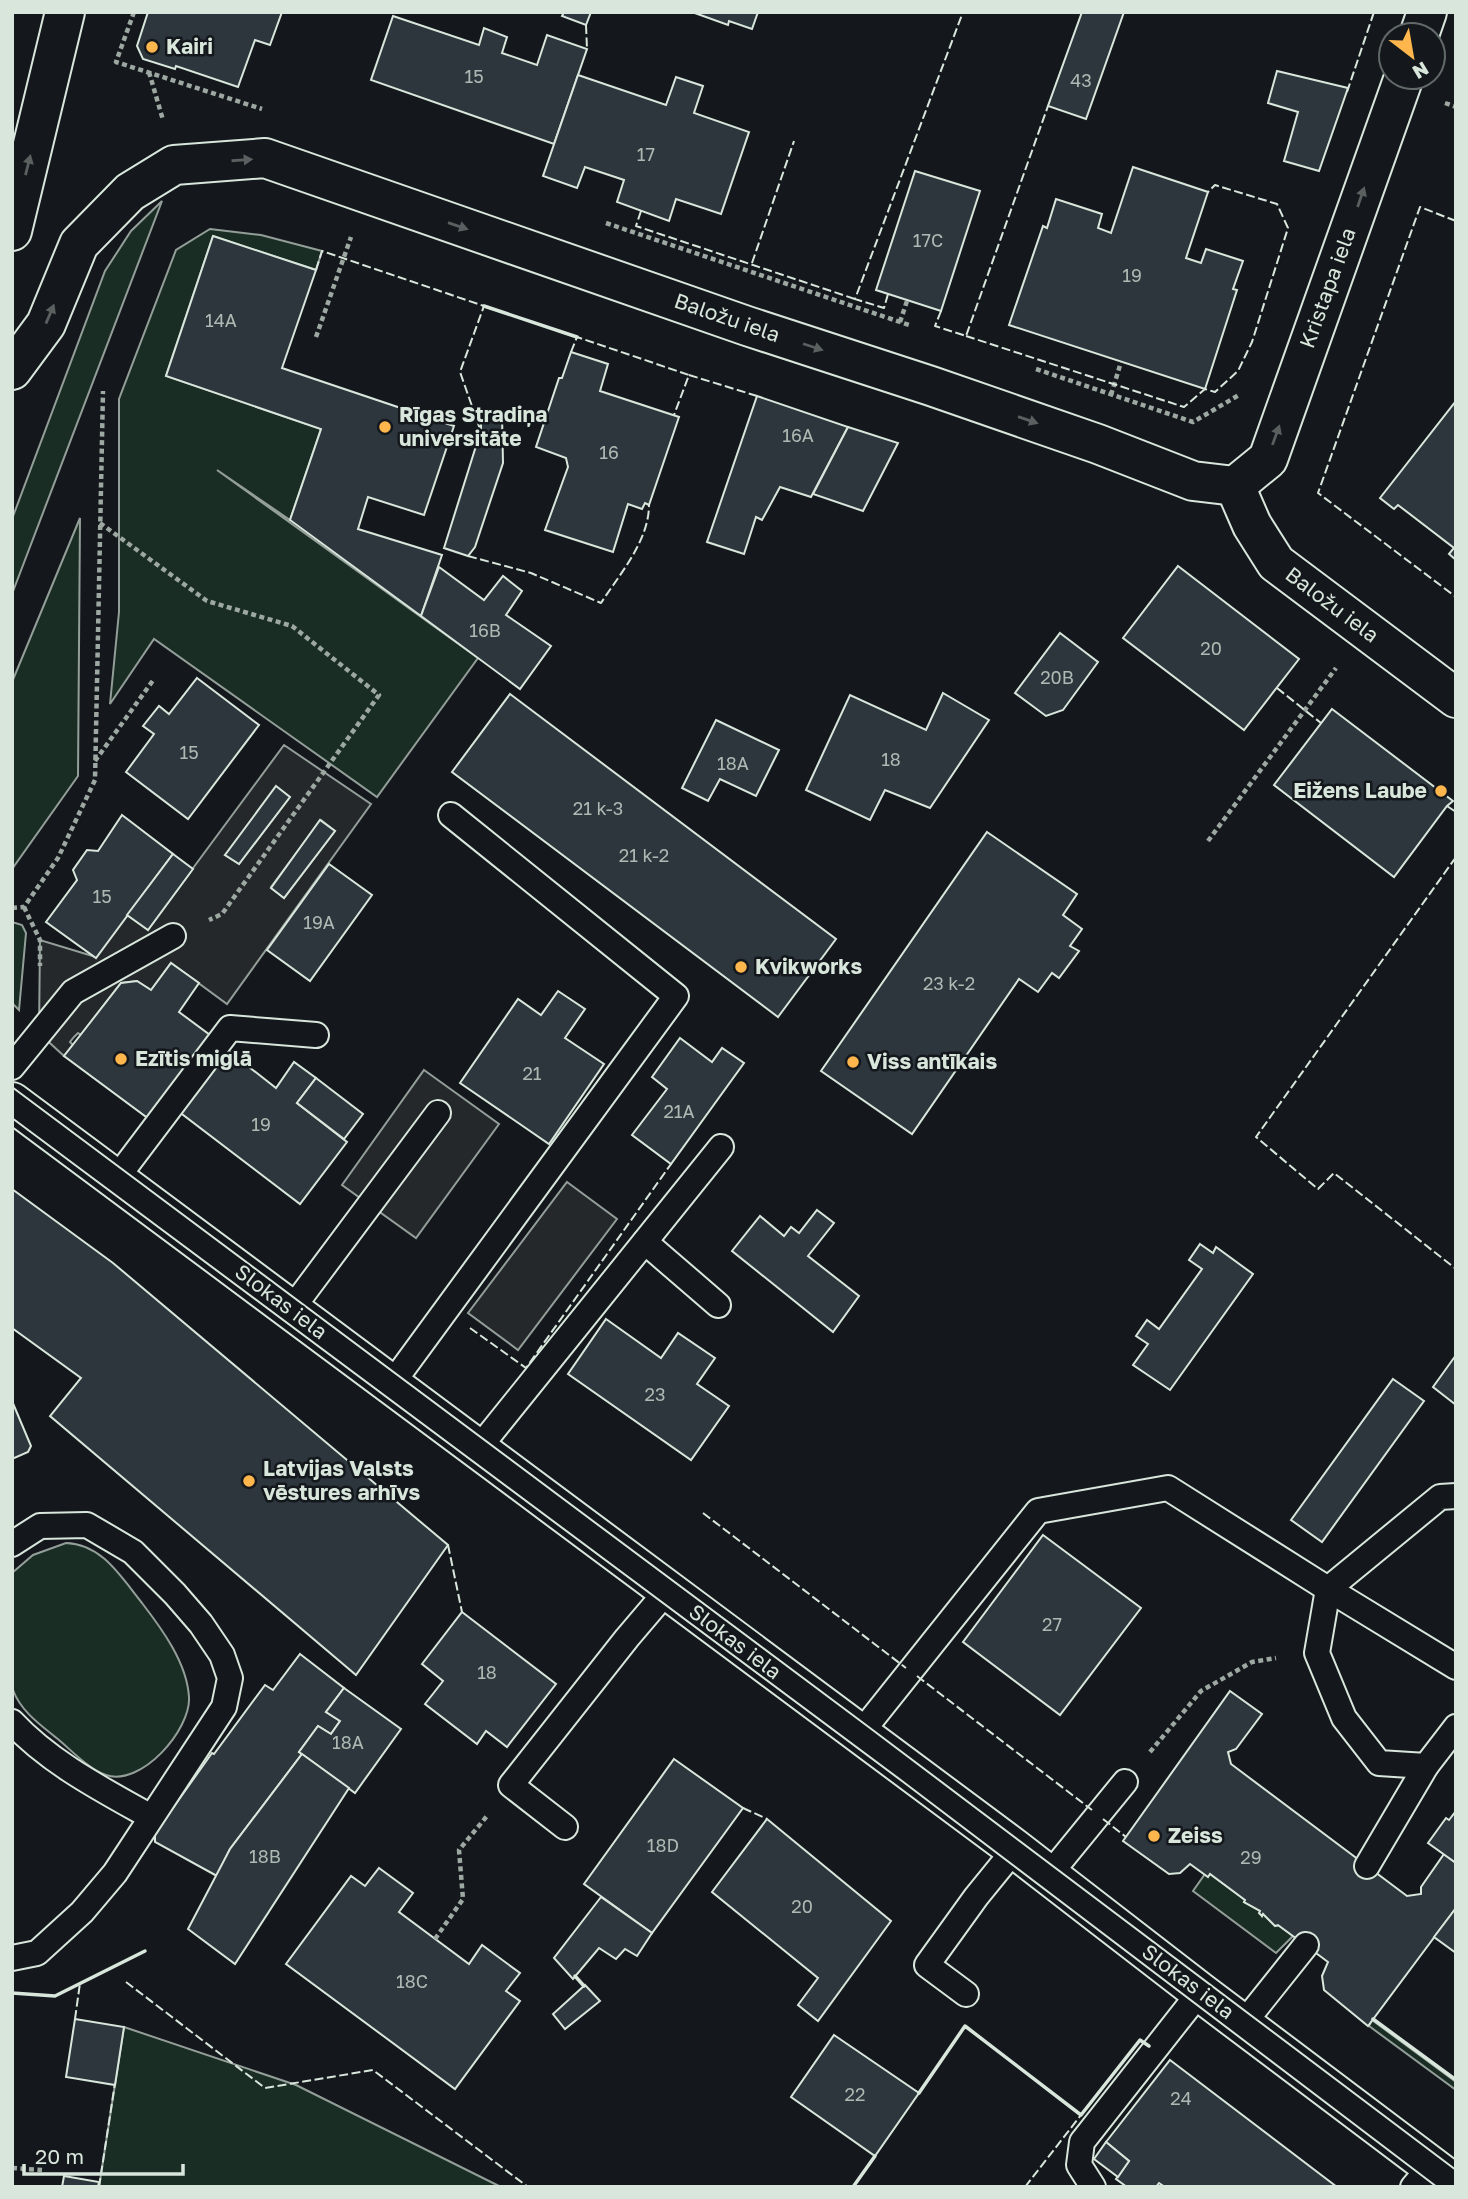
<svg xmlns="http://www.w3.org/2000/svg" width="1468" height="2199" font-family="'Golos Text',sans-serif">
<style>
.green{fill:#1a2d24;stroke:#939e99;stroke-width:2}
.parking{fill:#24282b;stroke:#939e99;stroke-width:2;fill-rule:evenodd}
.building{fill:#2c363c;stroke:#d8e6dc;stroke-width:2}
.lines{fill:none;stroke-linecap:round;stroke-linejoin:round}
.service-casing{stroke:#d8e6dc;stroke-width:28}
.minor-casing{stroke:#d8e6dc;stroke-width:42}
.secondary-casing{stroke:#d8e6dc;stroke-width:42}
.primary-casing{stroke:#d8e6dc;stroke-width:42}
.path{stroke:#9da8a2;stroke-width:4.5;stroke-dasharray:5 3.5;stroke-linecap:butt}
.service{stroke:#14181c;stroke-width:24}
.minor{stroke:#14181c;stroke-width:38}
.secondary{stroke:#14181c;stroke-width:38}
.primary{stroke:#14181c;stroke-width:38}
.tram{stroke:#d8e6dc;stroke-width:2}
.fence{stroke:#d8e6dc;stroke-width:2;stroke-dasharray:9 3.5;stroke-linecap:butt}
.wall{stroke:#d8e6dc;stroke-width:3.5}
.oneway{fill:#59605f}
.poi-dot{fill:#ffb74d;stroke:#14181c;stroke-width:2.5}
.labels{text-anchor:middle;stroke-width:5;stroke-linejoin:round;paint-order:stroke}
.number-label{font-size:18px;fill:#adbab4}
.poi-label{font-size:21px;font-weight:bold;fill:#d8e6dc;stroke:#14181c;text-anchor:start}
.street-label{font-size:21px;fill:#d8e6dc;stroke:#14181c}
</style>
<rect width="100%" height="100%" fill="#14181c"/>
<g class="green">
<polygon points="162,201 12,594 12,519 105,271 131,231"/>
<polygon points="210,229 261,235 322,251 316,270 213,236 166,376 321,429 290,520 217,470 478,658 377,797 154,639 110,704 119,612 119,399 176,250"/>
<polygon points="80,518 78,776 12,869 12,682"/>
<polygon points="12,922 22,925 26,933 19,1010 12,1003"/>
<path d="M66,1543C102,1544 121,1577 142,1603C162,1629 187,1663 189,1697C191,1730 141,1787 106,1775C89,1769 73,1752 59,1740C42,1726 21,1712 13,1690C10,1681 12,1667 12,1658C12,1630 12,1601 12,1573L33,1555Z"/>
<polygon points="1205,1874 1210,1874 1245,1900 1244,1902 1260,1911 1262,1916 1263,1914 1277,1926 1278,1925 1293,1936 1276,1953 1193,1891"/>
<polygon points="1372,2020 1456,2082 1456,2090 1369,2026"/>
<polygon points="124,2027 296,2085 501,2187 99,2187"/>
</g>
<g class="parking">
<path d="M284,745L371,804L227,1004L171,963L151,990L137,981L121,983L81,1035L78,1033L74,1037L70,1042L73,1045L64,1056L39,1033L40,940L96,957L127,915L148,929ZM290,797L239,864L225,855ZM321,820L335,831L284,898L271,887Z"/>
<polygon points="424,1070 499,1124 416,1238 342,1185"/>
<polygon points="567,1182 617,1219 518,1350 468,1313"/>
</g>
<g class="building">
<polygon points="148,12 282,12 270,45 255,40 238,87 176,66 175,69 143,59 137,46"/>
<polygon points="564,12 591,12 586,25 562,16"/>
<polygon points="692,12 758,12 752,29 729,21 728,25"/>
<polygon points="1082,12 1124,12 1086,119 1048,106"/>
<polygon points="393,16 479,45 484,28 507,37 502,53 537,65 547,35 587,49 554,144 371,80"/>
<polygon points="1277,71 1348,88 1319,171 1284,161 1298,112 1268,103"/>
<polygon points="578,75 666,105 676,77 703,86 694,113 749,132 721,214 676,199 669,221 617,202 624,180 585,167 577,188 543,176"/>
<polygon points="1133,167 1208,192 1186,258 1201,263 1206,249 1243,261 1233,289 1237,290 1205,389 1009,325 1043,226 1047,228 1056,199 1102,214 1098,228 1111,233"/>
<polygon points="915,171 980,191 941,311 876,290"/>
<polygon points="213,236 316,270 282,368 454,426 424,515 368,497 358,529 442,555 421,616 290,520 321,429 166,376"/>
<polygon points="571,352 608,364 600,391 679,417 649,505 645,503 642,509 628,504 613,552 545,530 568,467 566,458 536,447 559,378 562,378"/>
<polygon points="757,396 848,427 811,497 780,487 762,520 756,517 744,554 707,542"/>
<polygon points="1456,401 1456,560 1449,554 1454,548 1398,505 1394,509 1380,498"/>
<polygon points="481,413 502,414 503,463 475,547 468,556 444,548 481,430"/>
<polygon points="848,427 898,443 863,511 813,494"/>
<polygon points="1178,566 1299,659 1244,730 1123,638"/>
<polygon points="439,567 484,600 503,576 522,591 506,615 551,646 520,689 421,616"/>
<polygon points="1060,633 1098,662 1063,710 1046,716 1015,693"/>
<polygon points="197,678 259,725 188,819 126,772 154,734 143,726 159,706 169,714"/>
<polygon points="943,693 989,720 930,808 885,790 870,820 806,790 850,695 926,730"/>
<polygon points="510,694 836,939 778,1017 452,772"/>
<polygon points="1332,709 1453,801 1447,806 1394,877 1274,785"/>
<polygon points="716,720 779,750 756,796 720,779 708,801 682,788"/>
<polygon points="276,786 290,797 239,864 225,855"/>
<polygon points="122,815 173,854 96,958 46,922 77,880 73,870 87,850 98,851"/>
<polygon points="320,820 335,831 284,898 271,888"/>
<polygon points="987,832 1077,894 1063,915 1082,929 1070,946 1079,951 1059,978 1052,973 1038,992 1019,979 912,1134 821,1071"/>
<polygon points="173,854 193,869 148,930 127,915"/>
<polygon points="329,864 372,895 310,981 267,950"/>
<polygon points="171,963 199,983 179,1012 210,1035 149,1119 64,1056 121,983 137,981 151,990"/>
<polygon points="558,991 585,1009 565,1038 604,1064 549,1144 460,1083 518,999 541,1015"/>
<polygon points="680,1038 712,1062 722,1048 744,1063 671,1164 632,1135 667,1089 652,1077"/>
<polygon points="226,1049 276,1088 294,1062 316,1078 297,1103 347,1142 300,1204 178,1111"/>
<polygon points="316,1078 363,1114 344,1139 297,1103"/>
<polygon points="12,1189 113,1263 448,1545 356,1675 50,1416 81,1378 12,1328"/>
<polygon points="817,1210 834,1223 808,1256 859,1296 833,1332 732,1251 760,1216 784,1236 791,1227 799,1233"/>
<polygon points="1200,1244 1213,1253 1216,1247 1253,1274 1170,1390 1133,1365 1148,1344 1136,1336 1147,1320 1159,1329 1202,1269 1189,1260"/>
<polygon points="606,1319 661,1358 678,1333 715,1358 697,1384 729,1406 691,1460 568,1374"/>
<polygon points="1456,1355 1456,1405 1433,1387"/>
<polygon points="1393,1379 1424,1401 1322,1542 1291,1520"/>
<polygon points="12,1401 31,1446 28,1452 12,1459"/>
<polygon points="1043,1535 1141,1608 1060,1715 963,1642"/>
<polygon points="462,1612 556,1684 507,1747 486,1731 477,1744 425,1704 443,1681 422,1664"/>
<polygon points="300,1654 344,1688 326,1712 340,1721 331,1734 318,1726 299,1752 302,1754 230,1849 217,1876 155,1842 155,1833 212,1753 214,1754 265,1685 273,1690"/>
<polygon points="344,1688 401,1729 355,1793 299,1752 318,1726 331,1734 340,1721 326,1712"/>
<polygon points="1230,1691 1262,1714 1236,1749 1228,1752 1231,1764 1407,1896 1421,1894 1421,1887 1444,1854 1456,1863 1456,1908 1368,2026 1324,1990 1322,1976 1328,1962 1320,1956 1278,1925 1275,1926 1263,1914 1262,1916 1259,1913 1260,1911 1244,1902 1245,1900 1210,1874 1208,1877 1190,1864 1180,1873 1169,1874 1123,1841"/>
<polygon points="302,1754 349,1788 235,1964 188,1929 230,1849"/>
<polygon points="674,1759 743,1808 652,1933 584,1884"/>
<polygon points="1456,1811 1456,1863 1428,1843 1446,1818 1449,1820"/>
<polygon points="767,1819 891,1921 818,2021 798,2005 818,1978 712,1892"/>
<polygon points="379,1868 413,1893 399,1912 469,1964 482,1945 520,1973 506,1991 520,2001 455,2089 286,1964 351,1876 365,1886"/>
<polygon points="601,1897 652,1933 637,1956 625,1949 616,1959 599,1948 573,1979 554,1958"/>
<polygon points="1456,1908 1456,1953 1434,1937"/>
<polygon points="585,1985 600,2001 565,2029 553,2014"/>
<polygon points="75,2019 124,2027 115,2085 66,2077"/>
<polygon points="834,2035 919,2093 875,2156 791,2097"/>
<polygon points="1170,2060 1337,2187 1165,2187 1159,2183 1156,2187 1127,2187 1116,2179 1129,2161 1106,2142"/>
<polygon points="1106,2142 1129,2161 1118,2177 1094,2159"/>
<polygon points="64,2176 99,2182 98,2187 62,2187"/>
</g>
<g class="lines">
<g class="service-casing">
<g id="service">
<polyline points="12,1067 73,992 173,936"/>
<polyline points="116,1179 230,1028 316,1035"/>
<polyline points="645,1242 718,1305"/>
<polyline points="291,1310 438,1113"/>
<polyline points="391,1385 676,996 451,815"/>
<polyline points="478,1449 721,1147"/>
<polyline points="1456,1496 1440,1497 1328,1589 1317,1653 1344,1718 1379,1763 1426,1766 1456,1727"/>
<polyline points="12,1544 40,1526 87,1525 133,1552 175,1594 201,1624 222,1655 230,1678 224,1707 115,1873 82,1912 37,1953 12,1958"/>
<path d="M12,1722C50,1763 103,1790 151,1817"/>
<polyline points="860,1734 1038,1511 1168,1488 1328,1589 1456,1667"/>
<polyline points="565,1827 511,1785 627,1638 667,1591"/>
<polyline points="1367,1866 1426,1766"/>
<polyline points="1049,1875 1125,1782"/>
<polyline points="966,1994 927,1965 976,1897 1015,1849"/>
<polyline points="1243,2024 1306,1945"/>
<polyline points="1093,2187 1079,2165 1082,2142 1200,1992"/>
<polyline points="1413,2187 1431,2166"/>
</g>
</g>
<g class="minor-casing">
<g id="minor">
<polyline points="1419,35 1427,12"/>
<polyline points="12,370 46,324 79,244 130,192 174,165 265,158 747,326 931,386 1098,444 1193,481 1235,486"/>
<polyline points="1235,486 1268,459 1404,77"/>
<polyline points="1235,486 1252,525 1276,563 1456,698"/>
</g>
</g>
<g class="secondary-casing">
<polyline id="secondary" points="12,1102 1015,1849 1200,1992 1456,2185"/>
</g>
<g class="primary-casing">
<polyline id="primary" points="12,231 65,12"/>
</g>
<g class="path">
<polyline points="134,12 116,62 262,109"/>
<polyline points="149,72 163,120"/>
<polyline points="1445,103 1456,107"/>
<polyline points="606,223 912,326"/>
<polyline points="900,322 907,301"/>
<polyline points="316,337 351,237"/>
<polyline points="1036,369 1193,422 1239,395"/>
<polyline points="1111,395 1121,362"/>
<polyline points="100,523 207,601 292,626 379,695 222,914 209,920"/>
<polyline points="95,761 154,679"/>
<polyline points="1208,841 1336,668"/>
<polyline points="24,907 40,940 40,966"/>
<polyline points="12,908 24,907 58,858 95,780 103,391"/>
<polyline points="1150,1752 1201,1691 1252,1662 1276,1658"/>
<polyline points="435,1939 463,1899 459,1850 487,1816"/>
<polyline points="12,2168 42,2170"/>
</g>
<use href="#service" class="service"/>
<use href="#minor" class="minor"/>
<use href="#secondary" class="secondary"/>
<use href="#primary" class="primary"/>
<g class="tram">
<polyline points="12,1087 866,1725 1456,2170"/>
<polyline points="12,1118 902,1781 1437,2187"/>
</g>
<g class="fence">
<polyline points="586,25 587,49"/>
<polyline points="1347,92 1374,12"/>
<polyline points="641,211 636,226 855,299"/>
<polyline points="1456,221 1420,207 1318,493 1456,597"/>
<polyline points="752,263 794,141"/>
<polyline points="316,270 322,251 484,306 460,372 480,429"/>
<polyline points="888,294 884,308 855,299 963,12"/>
<polyline points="941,311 935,326 966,336 1048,106"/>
<polyline points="966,336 1184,407 1205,389 1215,392 1238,371 1252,342 1288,228 1277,204 1215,185 1208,192"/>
<polyline points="571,352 577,337 689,375 674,415"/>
<polyline points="689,375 757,396"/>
<path d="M468,556L531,573L601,603C619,575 649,541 649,505"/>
<polyline points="1277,688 1321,723"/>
<polyline points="1447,806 1456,812"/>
<polyline points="1456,857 1256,1137 1318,1189 1334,1173 1456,1269"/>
<polyline points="470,1328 526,1368 671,1164"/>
<polyline points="703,1513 906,1668"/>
<polyline points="448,1545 462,1612"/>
<polyline points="917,1676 1092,1810"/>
<polyline points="743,1808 767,1819"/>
<polyline points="1103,1819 1126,1837"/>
<polyline points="126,1982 265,2088 373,2070 528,2187"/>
<polyline points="75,2019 80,1983"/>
<polyline points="99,2187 115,2083"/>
<polyline points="1025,2187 1081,2115"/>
</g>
<g class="wall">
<polyline points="484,306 577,337"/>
<polyline points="575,1976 584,1986"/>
<polyline points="12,1993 55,1996 145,1951"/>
<polyline points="1373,2019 1456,2080"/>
<polyline points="919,2093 965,2026 1081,2115 1140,2040 1149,2046"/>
<polyline points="853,2187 875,2156"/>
</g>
</g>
<defs><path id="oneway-solid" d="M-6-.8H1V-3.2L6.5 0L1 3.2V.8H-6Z" transform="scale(1.75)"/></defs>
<g class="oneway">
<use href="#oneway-solid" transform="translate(242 160) rotate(-4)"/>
<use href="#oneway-solid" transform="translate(28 165) rotate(-76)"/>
<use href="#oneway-solid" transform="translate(1361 197) rotate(-71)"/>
<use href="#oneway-solid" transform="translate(458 226) rotate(19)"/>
<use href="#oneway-solid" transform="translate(50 314) rotate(-67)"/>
<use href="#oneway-solid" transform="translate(813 347) rotate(18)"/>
<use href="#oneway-solid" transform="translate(1028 420) rotate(19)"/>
<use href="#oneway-solid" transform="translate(1276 435) rotate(-70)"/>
</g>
<g class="poi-dot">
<circle cx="152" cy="47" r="7"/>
<circle cx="385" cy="427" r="7"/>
<circle cx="1441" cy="791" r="7"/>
<circle cx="741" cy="967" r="7"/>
<circle cx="121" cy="1059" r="7"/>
<circle cx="853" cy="1062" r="7"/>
<circle cx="249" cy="1481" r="7"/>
<circle cx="1154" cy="1836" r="7"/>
</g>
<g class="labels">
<g class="number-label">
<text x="474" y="83">15</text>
<text x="1081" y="87">43</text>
<text x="646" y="161">17</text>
<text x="928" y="247">17C</text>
<text x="1132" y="282">19</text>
<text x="221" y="327">14A</text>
<text x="798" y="442">16A</text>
<text x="609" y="459">16</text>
<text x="485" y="637">16B</text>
<text x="1211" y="655">20</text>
<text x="1057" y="684">20B</text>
<text x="189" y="759">15</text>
<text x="891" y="766">18</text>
<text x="733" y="770">18A</text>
<text x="598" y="815">21 k-3</text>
<text x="644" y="862">21 k-2</text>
<text x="102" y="903">15</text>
<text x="319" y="929">19A</text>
<text x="949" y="990">23 k-2</text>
<text x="532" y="1080">21</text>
<text x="679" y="1118">21A</text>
<text x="261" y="1131">19</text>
<text x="655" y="1401">23</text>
<text x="1052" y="1631">27</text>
<text x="487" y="1679">18</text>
<text x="348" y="1749">18A</text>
<text x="663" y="1852">18D</text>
<text x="265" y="1863">18B</text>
<text x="1251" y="1864">29</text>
<text x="802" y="1913">20</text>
<text x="412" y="1988">18C</text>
<text x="855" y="2101">22</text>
<text x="1181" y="2105">24</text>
</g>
<g class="poi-label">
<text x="166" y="54">Kairi</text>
<text x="399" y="422">Rīgas Stradiņa<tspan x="399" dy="24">universitāte</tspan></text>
<text x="1427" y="798" text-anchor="end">Eižens Laube</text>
<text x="755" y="974">Kvikworks</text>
<text x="135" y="1066">Ezītis miglā</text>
<text x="867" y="1069">Viss antīkais</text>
<text x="263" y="1476">Latvijas Valsts<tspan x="263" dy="24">vēstures arhīvs</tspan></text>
<text x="1168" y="1843">Zeiss</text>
</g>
<g class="street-label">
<text transform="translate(1328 288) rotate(-70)" y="7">Kristapa iela</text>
<text transform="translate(727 318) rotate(19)" y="7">Baložu iela</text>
<text transform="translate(1332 605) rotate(37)" y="7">Baložu iela</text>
<text transform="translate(281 1302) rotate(37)" y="7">Slokas iela</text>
<text transform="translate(735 1642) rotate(37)" y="7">Slokas iela</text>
<text transform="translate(1188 1982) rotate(37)" y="7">Slokas iela</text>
</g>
</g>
<rect width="1468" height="2199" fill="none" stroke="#d8e6dc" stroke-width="28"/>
<g transform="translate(1412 56) rotate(149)"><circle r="33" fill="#14181c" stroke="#626a69" stroke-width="2"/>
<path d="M0-5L12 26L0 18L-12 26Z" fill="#ffb74d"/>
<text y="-10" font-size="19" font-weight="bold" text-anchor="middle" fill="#d8e6dc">N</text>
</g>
<path d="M24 2164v10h159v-10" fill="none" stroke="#d8e6dc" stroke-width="3.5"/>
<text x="35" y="2164" font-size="21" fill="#d8e6dc" stroke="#14181c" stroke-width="5" paint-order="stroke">20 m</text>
</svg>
